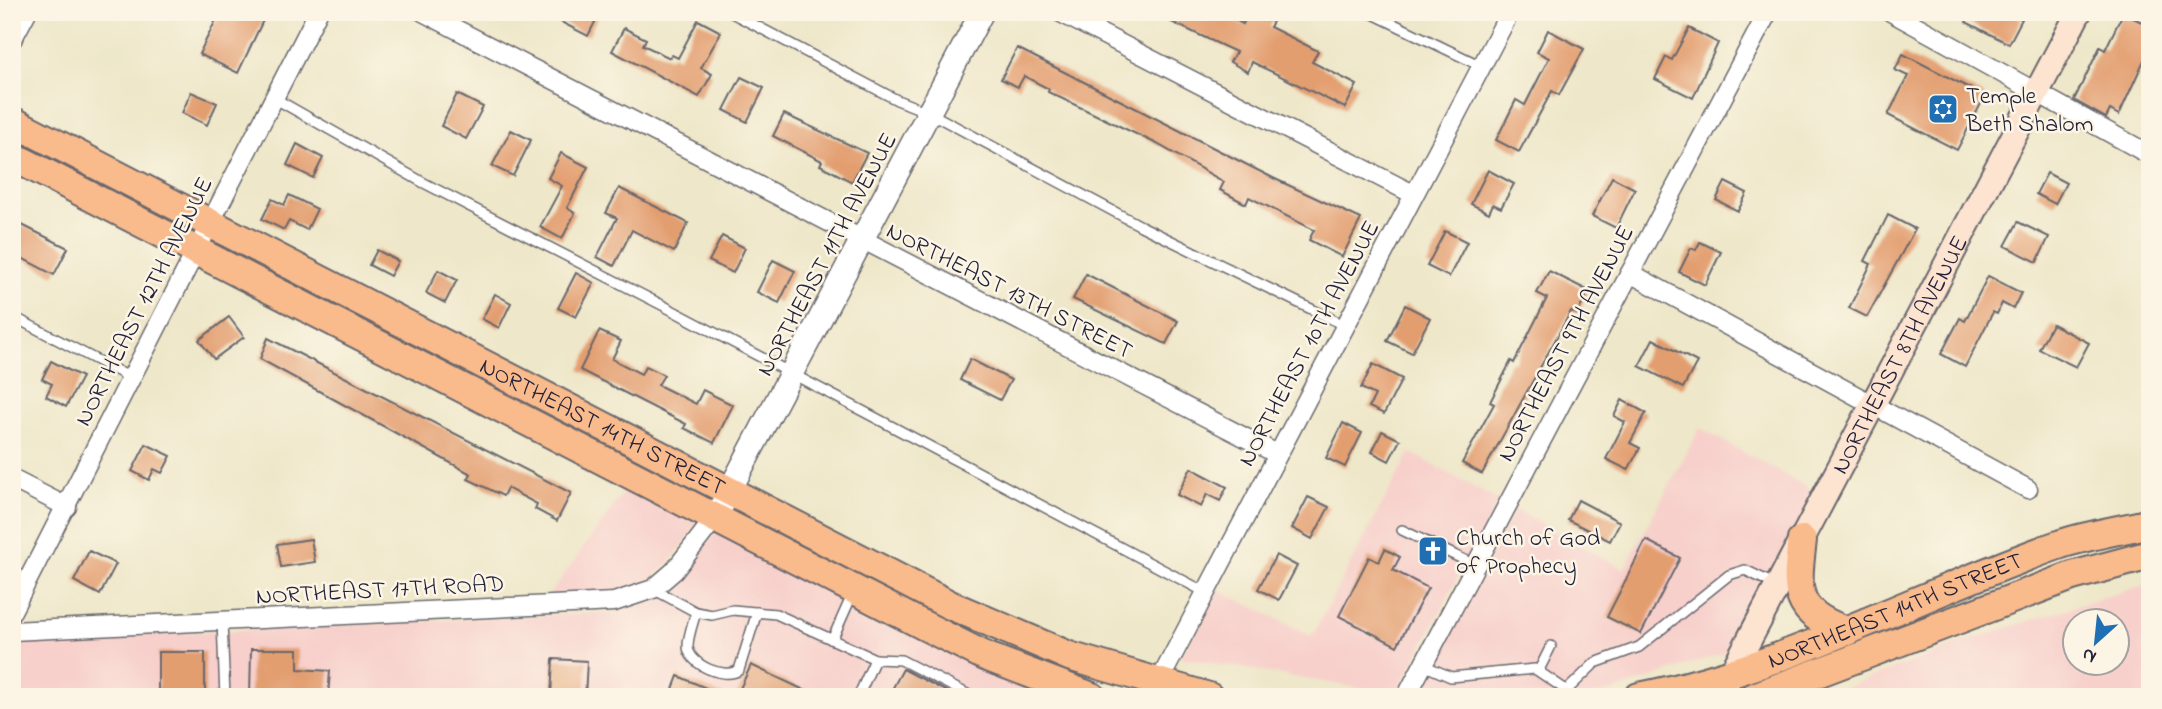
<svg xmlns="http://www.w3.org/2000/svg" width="2162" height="709" font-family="'Indie Flower',sans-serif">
<rect width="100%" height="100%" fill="#fcf5e5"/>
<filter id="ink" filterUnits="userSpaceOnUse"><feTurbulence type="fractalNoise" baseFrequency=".0143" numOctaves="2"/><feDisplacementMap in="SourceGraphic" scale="14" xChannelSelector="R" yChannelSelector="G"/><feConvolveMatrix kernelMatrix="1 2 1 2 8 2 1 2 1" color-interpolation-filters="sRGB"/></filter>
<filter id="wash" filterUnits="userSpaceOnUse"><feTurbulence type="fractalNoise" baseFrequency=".00686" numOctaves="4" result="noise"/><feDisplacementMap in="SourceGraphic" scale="28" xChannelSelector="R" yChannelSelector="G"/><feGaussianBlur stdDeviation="1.57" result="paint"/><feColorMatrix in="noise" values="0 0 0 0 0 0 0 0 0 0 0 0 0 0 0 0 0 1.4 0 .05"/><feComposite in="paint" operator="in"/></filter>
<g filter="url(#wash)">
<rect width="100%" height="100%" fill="#eee7c9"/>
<g fill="#f7d0cb" fill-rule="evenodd">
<polygon points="1700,428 1817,493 1734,649 1615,691 1587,696 1419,692 1515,509 1624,569"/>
<polygon points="1410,452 1499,501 1398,691 1371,690 1181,658 1217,589 1312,636"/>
<polygon points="629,485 700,522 668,564 650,580 613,592 549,595"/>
<polygon points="717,531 1051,697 12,697 12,641 613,612 659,597 681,577"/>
<path d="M2150,583v114h-329l144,-56zM2074,622h42v42h-42z"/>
</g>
<g id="blocks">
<g fill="#e39e6f">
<polygon points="220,12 267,12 238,73 199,54"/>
<polygon points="566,12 600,12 588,36 561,22"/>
<polygon points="1150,12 1220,12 1243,24 1248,12 1278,12 1270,27 1318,51 1312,62 1357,85 1345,108 1252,62 1248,72 1230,62 1236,52"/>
<polygon points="1971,12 2008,12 2022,19 2009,44 1966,22"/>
<polygon points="2123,13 2150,26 2150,47 2119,115 2110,110 2106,118 2074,100 2100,47 2105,50"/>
<polygon points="698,20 721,32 701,68 712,74 699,97 612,51 624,28 646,39 643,45 670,58 672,55 678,58"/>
<polygon points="1689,28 1718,43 1693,98 1655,79 1666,57 1672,60"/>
<polygon points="1548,30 1584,49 1559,95 1552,91 1519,152 1496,140 1516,100 1525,105 1549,58 1537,52"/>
<polygon points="1017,48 1273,178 1361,219 1342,257 1309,240 1314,230 1249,197 1246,204 1220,190 1224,182 1157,144 1048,92 1049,89 1024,76 1018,87 1001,79"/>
<polygon points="1903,54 1985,96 1957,150 1888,115 1908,76 1895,70"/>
<polygon points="741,77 764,88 747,122 724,110"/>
<polygon points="191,92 217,103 207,125 182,113"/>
<polygon points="457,94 483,107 466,139 441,126"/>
<polygon points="784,114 867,153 852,182 820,165 822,161 773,136"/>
<polygon points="511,130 531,140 513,176 492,166"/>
<polygon points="297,144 323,158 313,178 287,165"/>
<polygon points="561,153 588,167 567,208 575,213 562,239 540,227 562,186 548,178"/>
<polygon points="1488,170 1514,184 1501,208 1493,204 1489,213 1471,204"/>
<polygon points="2047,173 2066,183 2055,204 2036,194"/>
<polygon points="1612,177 1635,189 1616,228 1592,216"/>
<polygon points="1725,182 1747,193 1738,211 1716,200"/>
<polygon points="619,188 688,223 674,252 632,230 614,266 597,257 617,218 606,213"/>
<polygon points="289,195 317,209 307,230 289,221 284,230 262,219 272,199 284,205"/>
<polygon points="1888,215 1915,229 1867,317 1849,308 1871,264 1865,261"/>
<polygon points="12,220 68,248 54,275 12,253"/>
<polygon points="2018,222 2049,237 2037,262 2005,246"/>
<polygon points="1445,231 1467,242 1449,277 1427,266"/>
<polygon points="722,236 745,248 733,273 709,261"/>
<polygon points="1700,242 1721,252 1705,285 1679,272 1691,248 1696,250"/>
<polygon points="377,250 398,261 390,276 369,265"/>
<polygon points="773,260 795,271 779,303 757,292"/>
<polygon points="438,270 457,280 445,303 426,293"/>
<polygon points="1549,271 1589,291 1577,314 1571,311 1482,474 1462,463 1494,404 1490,402 1511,361 1514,363 1547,298 1537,293"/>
<polygon points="576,273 594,283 576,317 558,308"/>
<polygon points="1086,274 1178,321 1166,344 1073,299"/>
<polygon points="1988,276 2021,293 2013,309 2002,303 1997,314 1993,312 1965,367 1941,354 1960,318 1965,321"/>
<polygon points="495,294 511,303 499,328 482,319"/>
<polygon points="1405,305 1430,318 1412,353 1387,341"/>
<polygon points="229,317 244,337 214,359 199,340"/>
<polygon points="2052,324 2089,343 2076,367 2039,349"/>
<polygon points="599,331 621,341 612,359 641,374 646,366 664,375 658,385 696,404 703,390 733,405 714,443 684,428 686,424 580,370"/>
<polygon points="268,338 571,493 557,521 535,509 537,504 507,488 503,496 468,479 471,474 260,359"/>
<polygon points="1653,339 1697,362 1683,388 1639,366"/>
<polygon points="970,359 1011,380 1000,400 960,380"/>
<polygon points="51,361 82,377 66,407 46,396 52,384 42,379"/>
<polygon points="1373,364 1402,379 1384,414 1369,407 1375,395 1361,388"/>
<polygon points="1622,400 1646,413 1630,443 1640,448 1628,470 1606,459 1625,422 1614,416"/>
<polygon points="1343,423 1362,433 1345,467 1326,458"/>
<polygon points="1382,431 1400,440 1389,461 1372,452"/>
<polygon points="146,444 171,456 162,473 154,469 149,480 132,471"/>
<polygon points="1191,468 1227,487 1220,501 1207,494 1201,507 1177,495"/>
<polygon points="1308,497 1329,507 1312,539 1292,528"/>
<polygon points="1578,500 1620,522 1610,541 1568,520"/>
<polygon points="311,539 315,562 281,567 277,544"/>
<polygon points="1646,540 1680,558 1641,634 1607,617"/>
<polygon points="1385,549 1400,557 1393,570 1428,588 1397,646 1339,616 1369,557 1379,562"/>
<polygon points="89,551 116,564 100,595 74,581"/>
<polygon points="1276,555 1297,566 1279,600 1258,589"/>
<polygon points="251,649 298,649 298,669 330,671 328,697 250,697"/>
<rect x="158" y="652" width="47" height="45"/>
<polygon points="553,659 587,661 585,697 551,697"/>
<polygon points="751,665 819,697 736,697"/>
<polygon points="903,669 957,697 888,697"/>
<polygon points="678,676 727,697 670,697"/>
</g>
</g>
</g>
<g filter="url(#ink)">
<use href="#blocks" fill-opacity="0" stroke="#69676d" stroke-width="2"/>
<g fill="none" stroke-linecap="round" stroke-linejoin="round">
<g stroke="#69676d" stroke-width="12">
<g id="service">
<polyline points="730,12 897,100 930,113 1141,226 1344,325"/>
<polyline points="1369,12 1481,66"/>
<polyline points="274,98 424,183 662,305 1205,592"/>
<polyline points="12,316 131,378"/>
<polyline points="1402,530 1475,565"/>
<polyline points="653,589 696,612 712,615 733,610 776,614 875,659 858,697"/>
<path d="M696,612c-3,11 -8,24 -8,34 0,19 37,34 51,24l18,-58"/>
<polyline points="222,621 225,697"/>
<polyline points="832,640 853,593"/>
<polyline points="875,659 901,660 973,697"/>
<polyline points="1423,665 1451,677 1535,669 1566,690"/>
<polyline points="1539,670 1551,646"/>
<polyline points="1560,697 1595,663 1639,647 1729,575 1745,570 1776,585"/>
</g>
</g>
<g stroke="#69676d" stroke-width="21">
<g id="minor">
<polyline points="423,12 1277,454"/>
<polyline points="1059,12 1413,194"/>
<polyline points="1891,12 2150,155"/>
<polyline points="12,40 27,12"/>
<polyline points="1630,273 2028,489"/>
<polyline points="12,479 67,507"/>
<polyline points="12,611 318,12"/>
<polyline points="12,631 614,602 653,589 674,571 715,518"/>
<polyline points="1151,697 1510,12"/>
<polyline points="1406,697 1768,12"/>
</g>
</g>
<g stroke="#69676d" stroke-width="26">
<polyline id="tertiary" points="715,518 982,12"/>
</g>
<g stroke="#69676d" stroke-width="28">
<g id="secondary">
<path id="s1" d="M1719,697l360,-685"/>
</g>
</g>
<g stroke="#69676d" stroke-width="32">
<g id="primary">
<path id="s2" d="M12,121l938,484 119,51 140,41"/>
<polyline points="12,156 925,626 985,656 1092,697"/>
<path d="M1802,540c-6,50 -10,73 45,91"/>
<path id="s3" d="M1639,697c149,-29 281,-104 422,-153 28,-9 60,-14 89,-21"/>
<polyline points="1754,697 2072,576 2150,555"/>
</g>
</g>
<use href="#service" stroke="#fff" stroke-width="9"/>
<use href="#minor" stroke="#fff" stroke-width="18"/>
<use href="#tertiary" stroke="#fff" stroke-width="23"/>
<use href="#secondary" stroke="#fde4d1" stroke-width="24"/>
<use href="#primary" stroke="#fabb8c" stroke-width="28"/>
</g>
</g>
<defs>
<g id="synagogue-square" transform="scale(1.575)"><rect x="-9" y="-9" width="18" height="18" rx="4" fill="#1f6fb2" stroke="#fcf5e5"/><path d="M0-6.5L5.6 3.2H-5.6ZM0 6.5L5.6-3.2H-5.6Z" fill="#fff"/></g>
<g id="church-square" transform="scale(1.575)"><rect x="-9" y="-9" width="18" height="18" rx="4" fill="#1f6fb2" stroke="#fcf5e5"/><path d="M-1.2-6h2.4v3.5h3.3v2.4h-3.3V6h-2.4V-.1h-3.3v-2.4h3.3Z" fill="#fff"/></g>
</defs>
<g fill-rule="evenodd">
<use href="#synagogue-square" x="1943" y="109"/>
<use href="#church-square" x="1433" y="551"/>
</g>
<g text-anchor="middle" stroke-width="5" stroke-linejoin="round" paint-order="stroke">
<g font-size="24" fill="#22223b" stroke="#fcf5e5" text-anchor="start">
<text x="1966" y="103">Temple<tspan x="1966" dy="28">Beth Shalom</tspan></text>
<text x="1456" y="545">Church of God<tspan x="1456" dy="28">of Prophecy</tspan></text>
</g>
<g font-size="24" fill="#22223b" stroke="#fcf5e5">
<text transform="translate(826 254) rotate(-62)" y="8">NORTHEAST 11TH AVENUE</text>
<text transform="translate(1010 290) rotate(27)" y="8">NORTHEAST 13TH STREET</text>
<text transform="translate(143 301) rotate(-63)" y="8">NORTHEAST 12TH AVENUE</text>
<text transform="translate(1308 343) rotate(-62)" y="8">NORTHEAST 10TH AVENUE</text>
<text transform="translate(1565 343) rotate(-62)" y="8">NORTHEAST 9TH AVENUE</text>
<text dy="8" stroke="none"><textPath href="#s1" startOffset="387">NORTHEAST 8TH AVENUE</textPath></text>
<text dy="8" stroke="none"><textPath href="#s2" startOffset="665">NORTHEAST 14TH STREET</textPath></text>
<text transform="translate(380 589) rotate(-3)" y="8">NORTHEAST 17TH ROAD</text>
<text dy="8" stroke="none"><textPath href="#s3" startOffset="271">NORTHEAST 14TH STREET</textPath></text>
</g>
</g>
<rect width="2162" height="709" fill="none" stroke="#fcf5e5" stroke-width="42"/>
<g transform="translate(2096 642) rotate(207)"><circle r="33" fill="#fcf5e5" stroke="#a5a1a1" stroke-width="2"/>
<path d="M0-5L12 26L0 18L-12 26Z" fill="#1f6fb2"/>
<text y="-10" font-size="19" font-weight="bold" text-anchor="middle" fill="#22223b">N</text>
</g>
</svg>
